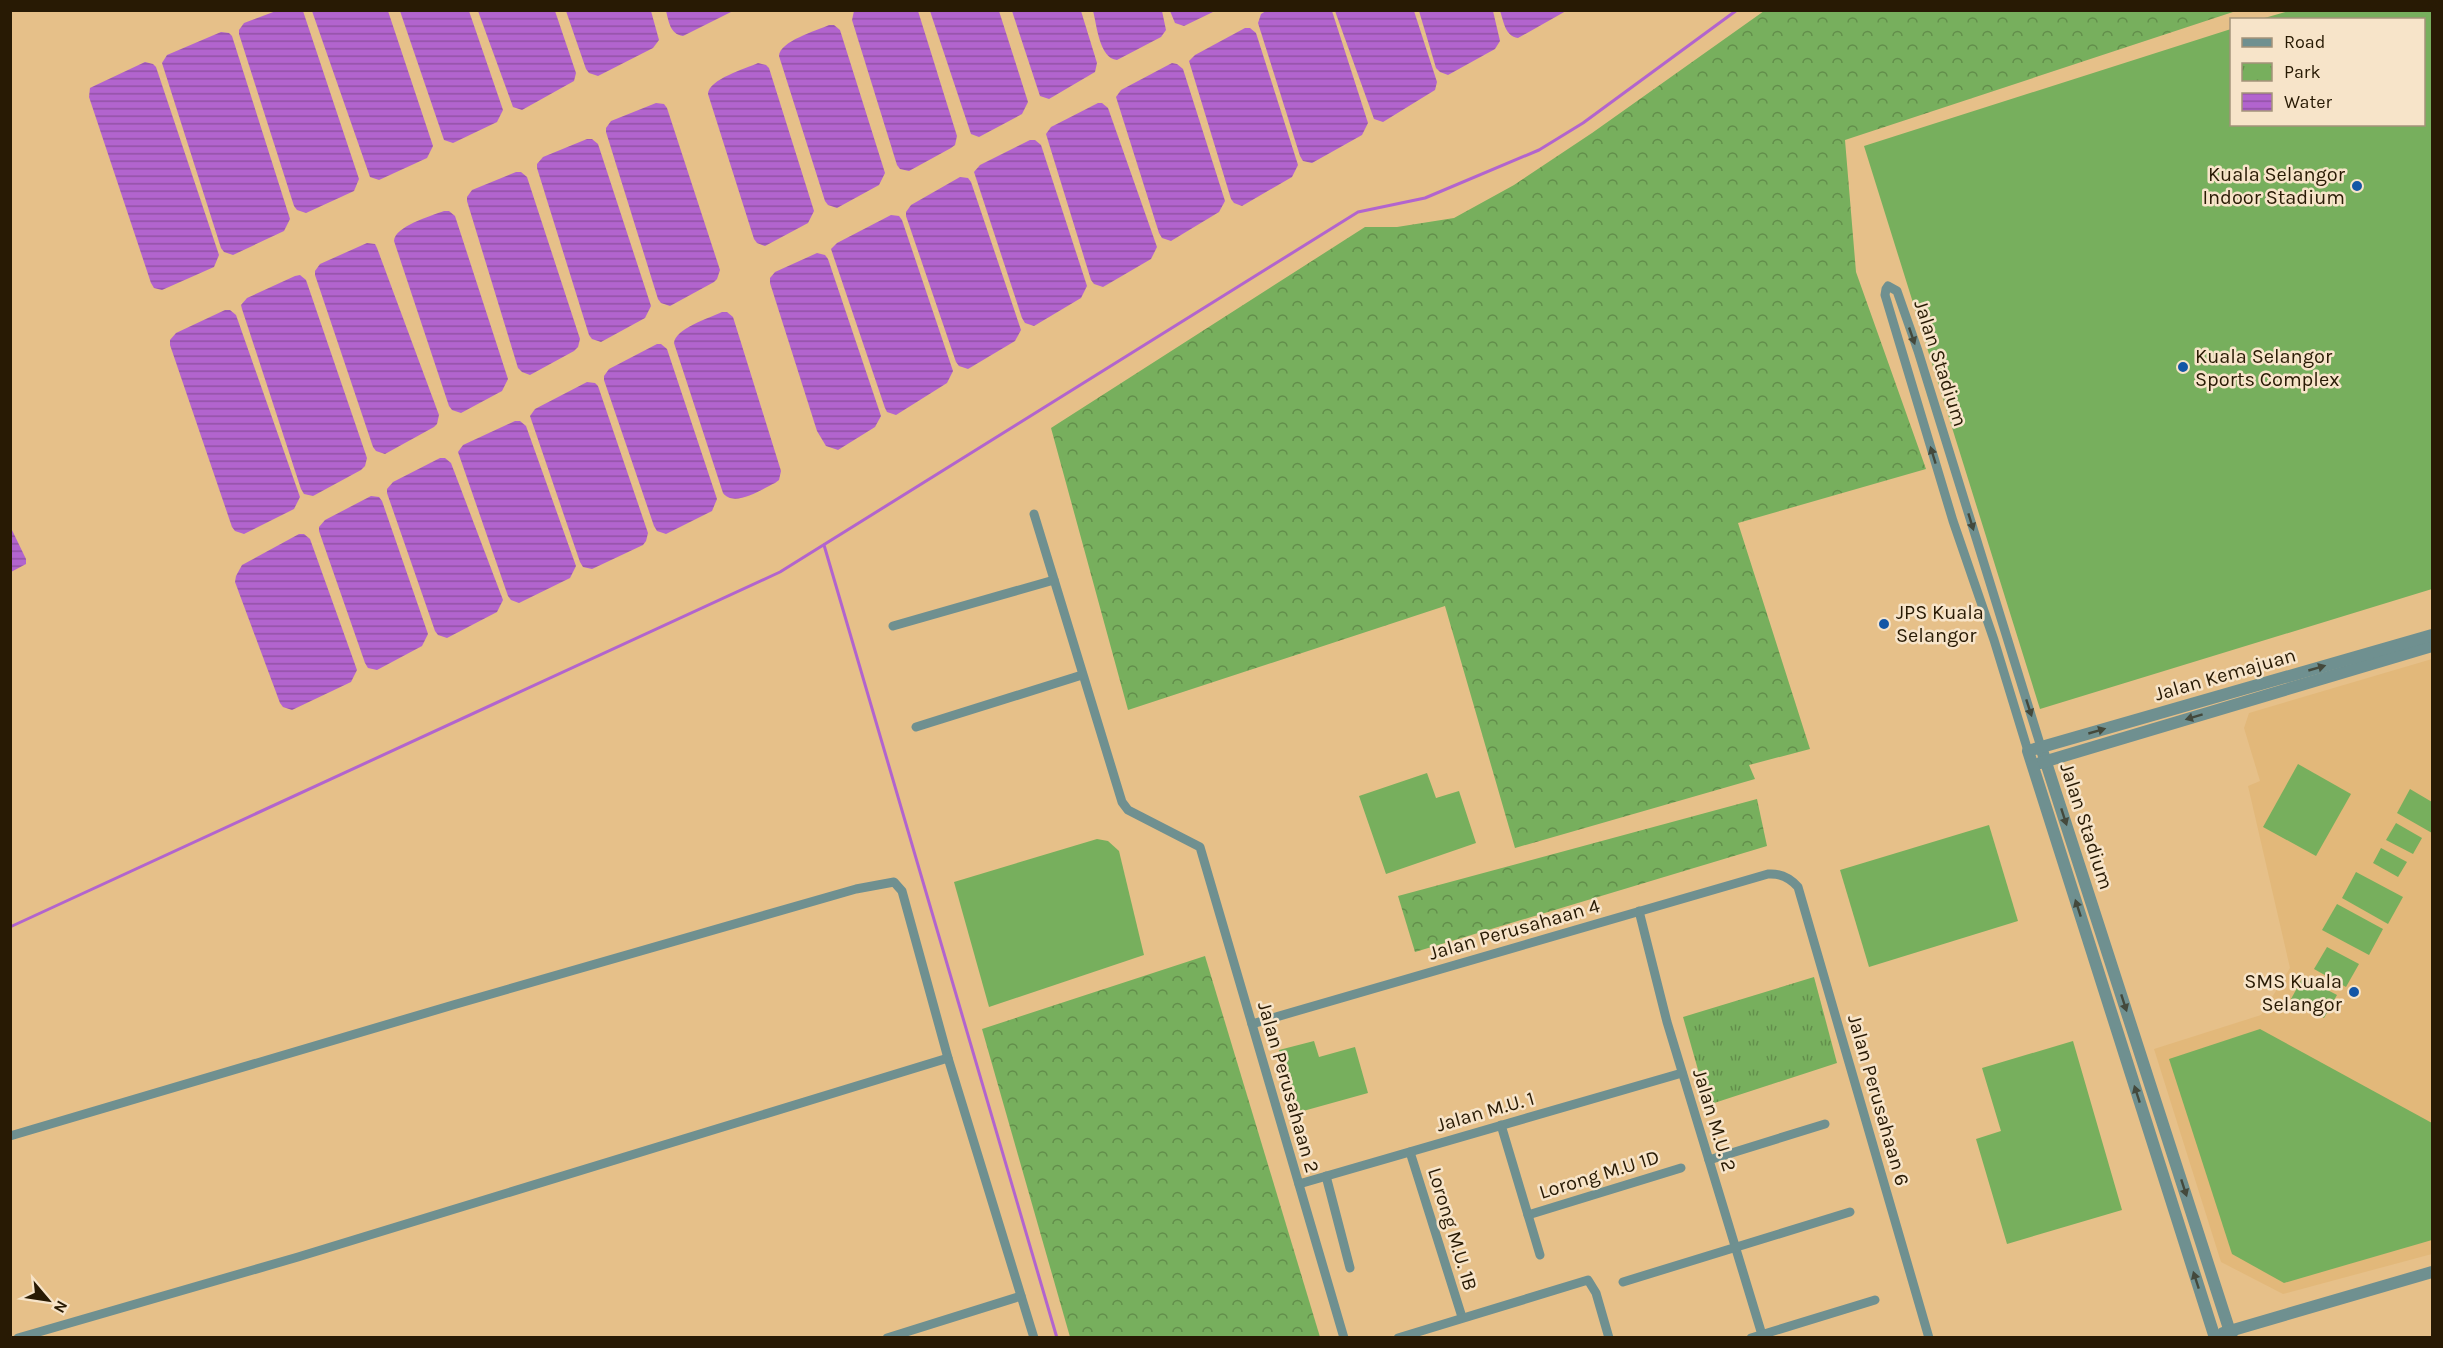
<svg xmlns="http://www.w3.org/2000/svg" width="2443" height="1348" font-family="Karla,sans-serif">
<defs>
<pattern id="forest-crowns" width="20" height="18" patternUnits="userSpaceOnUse" patternTransform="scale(1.5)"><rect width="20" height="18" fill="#77af5d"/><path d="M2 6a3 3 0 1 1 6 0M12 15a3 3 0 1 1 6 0" fill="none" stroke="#628e4b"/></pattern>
<pattern id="park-tufts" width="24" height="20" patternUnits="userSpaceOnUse" patternTransform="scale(1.5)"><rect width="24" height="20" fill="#77af5d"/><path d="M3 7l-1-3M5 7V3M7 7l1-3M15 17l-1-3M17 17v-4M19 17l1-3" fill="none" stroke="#628e4b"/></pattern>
<pattern id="water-rules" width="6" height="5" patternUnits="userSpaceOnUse" patternTransform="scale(1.5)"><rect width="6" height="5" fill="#b264ce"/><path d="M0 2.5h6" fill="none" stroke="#9152a5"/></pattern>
</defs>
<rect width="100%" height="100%" fill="#e6c089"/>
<polygon fill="#e2b87a" points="2432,659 2432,1254 2283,1294 2221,1262 2154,1049 2261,1015 2290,968 2248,786 2260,781 2244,728 2249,713"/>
<g fill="#77af5d">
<polygon points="2289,11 2432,11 2432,589 2040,709 1864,146 2231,29 2232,124 2424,124 2424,20 2261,19"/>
<polygon points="2298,764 2351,794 2316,856 2263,827"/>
<polygon points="1427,773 1436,798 1459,791 1476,843 1386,874 1359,796"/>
<polygon points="2410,789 2432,802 2432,833 2397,813"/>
<polygon points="2396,823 2422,838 2413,854 2386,840"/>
<polygon points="1989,825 2018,921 1869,967 1840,870"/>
<polygon points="1097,839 1108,841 1119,851 1144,955 989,1007 954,882"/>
<polygon points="2381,848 2407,862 2398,877 2373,863"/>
<polygon points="2356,872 2403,897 2388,924 2342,898"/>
<polygon points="2337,904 2383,929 2369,955 2322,930"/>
<polygon points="2327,947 2359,964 2346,987 2314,969"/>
<polygon points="2303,977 2337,995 2324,1018 2291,999"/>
<polygon points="2260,1029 2432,1123 2432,1240 2284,1283 2232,1254 2169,1059"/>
<polygon points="1314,1041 1319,1057 1355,1047 1368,1093 1296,1113 1279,1050"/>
<polygon points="2073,1041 2122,1210 2007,1244 1976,1139 2001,1131 1982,1068"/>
</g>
<g fill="url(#forest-crowns)">
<polygon points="1764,11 2236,11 1845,140 1856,272 1926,469 1738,523 1810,749 1749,765 1755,779 1515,848 1445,606 1128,710 1051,428 1365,227 1397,227 1454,218 1514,185 1592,133"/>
<polygon points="1757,799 1767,846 1415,952 1398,896"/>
<polygon points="1205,956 1320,1337 1070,1337 982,1029"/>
</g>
<polygon fill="url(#park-tufts)" points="1814,977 1837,1063 1708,1105 1683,1017"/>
<g fill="url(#water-rules)">
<polygon points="276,11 303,11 359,179 354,191 306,213 297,210 294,206 239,34 239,30 244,23"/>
<polygon points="312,11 388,11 433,146 427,158 379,180 370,177"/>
<polygon points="400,11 469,11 503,110 497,122 453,143 444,140"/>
<polygon points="478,11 555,11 576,73 574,81 522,110 513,107"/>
<polygon points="566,11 651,11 659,40 653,48 598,76 589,73 586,69"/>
<path d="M666,11v-1l67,1 -50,25c-13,-2 -14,-14 -17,-25z"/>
<polygon points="854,11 918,11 957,136 955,145 951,148 909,171 900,169 897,165 852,20"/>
<polygon points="930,11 999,11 1028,102 1022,114 979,137 971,134"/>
<polygon points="1012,11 1081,11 1097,63 1095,72 1049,99 1040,96"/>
<path d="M1093,11h69l4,19 -5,7 -44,23c-18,-2 -20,-35 -24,-49z"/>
<polygon points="1170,11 1170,10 1215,11 1184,26 1175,23"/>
<polygon points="1266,11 1332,11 1368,123 1362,135 1312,163 1303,161 1300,156 1258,23 1261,14"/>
<polygon points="1335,11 1414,11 1437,82 1435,90 1383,122 1374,119"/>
<polygon points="1419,11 1493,11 1500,41 1495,49 1448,75 1440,72 1436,68"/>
<path d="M1500,11v-1l66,1 -48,27c-13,-2 -14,-16 -18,-27z"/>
<path d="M829,25h5l6,5 45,143 -6,12 -42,23 -9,-3 -3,-4 -46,-145c1,-15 37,-25 50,-31z"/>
<polygon points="1245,28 1250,28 1256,33 1298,165 1292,177 1242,206 1234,203 1231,199 1189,61 1195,55"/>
<polygon points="221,32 229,33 232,36 290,219 284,231 233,255 224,252 221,248 162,63 167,55"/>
<polygon points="145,62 153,64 156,67 219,255 214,267 162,290 154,288 151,283 89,97 90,88 94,86"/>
<path d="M758,63l8,2 3,3 45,143 -6,12 -43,23 -8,-3 -3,-4 -46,-145c1,-15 37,-25 50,-31z"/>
<polygon points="1172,63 1177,64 1183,69 1225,201 1219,212 1171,241 1162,238 1159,233 1116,97 1121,90"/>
<polygon points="656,103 664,104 667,108 720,270 717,279 714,282 670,306 661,303 658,299 606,132 606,128 611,121"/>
<polygon points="1098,103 1102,103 1108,108 1157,247 1151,259 1103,287 1094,284 1091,280 1046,134 1051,127"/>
<polygon points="587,139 592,139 598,144 651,306 645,318 601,342 592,339 589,335 537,168 537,164 543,157"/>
<polygon points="1030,140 1035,140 1041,145 1087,286 1081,298 1034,326 1025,323 1022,318 974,172 980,165"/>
<polygon points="516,172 521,172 527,177 580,339 578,347 574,351 530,375 522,372 518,368 467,201 467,197 472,190"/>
<polygon points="960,177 968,178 971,182 1021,330 1015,341 968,369 959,366 956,362 906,216 906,212 911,205"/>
<path d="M444,211h5l6,5 53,163 -6,12 -41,22 -9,-3 -3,-4 -55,-165c1,-15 37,-25 50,-30z"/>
<polygon points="891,215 899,216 902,220 953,371 947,383 896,415 887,412 885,408 831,249 837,243"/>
<polygon points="367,243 375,244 377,248 439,415 437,424 434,427 385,454 376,451 373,447 315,275 315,271 320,264"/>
<polygon points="817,253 825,255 828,259 881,416 875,427 838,450 826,446 817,431 770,283 770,278 775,272"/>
<polygon points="300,275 306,280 367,458 365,466 361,470 313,496 304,494 301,489 242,309 241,305 247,298 295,276"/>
<polygon points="225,310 230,310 236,315 300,497 294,509 244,534 235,531 232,527 170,345 170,340 176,333"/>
<path d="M722,312h5l6,5 48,154 -2,9 -4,3c-13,6 -41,25 -52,10l-49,-150c1,-14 35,-25 48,-31z"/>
<polygon points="657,344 661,344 667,349 717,499 712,511 666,534 657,531 654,526 604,380 604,376 609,369"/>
<polygon points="587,382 595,383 598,386 648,533 646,541 643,545 592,569 583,567 580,562 530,416 535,409"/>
<polygon points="515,421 520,421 526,426 576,566 570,578 519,603 511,600 508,596 458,452 463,445"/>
<polygon points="440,458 445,458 451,463 503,600 497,612 447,638 438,635 435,631 387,493 387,489 393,482"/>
<polygon points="371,496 379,497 382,501 428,634 422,646 377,670 368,668 365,663 319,531 319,527 325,520"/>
<polygon points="11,528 26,559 26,564 11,572"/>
<polygon points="299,534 304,534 310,539 357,670 351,682 292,710 283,707 280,703 235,582 236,576 242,565"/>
</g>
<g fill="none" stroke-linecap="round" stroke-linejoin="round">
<g stroke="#b264ce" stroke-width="3">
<polyline points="824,545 1057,1338"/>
<polyline points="10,927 780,572 1358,212 1425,198 1539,150 1583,123 1737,10"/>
</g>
<g stroke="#6f9090" stroke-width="9">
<polyline points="1034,514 1122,802 1128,810 1200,847 1344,1338"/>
<polyline points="893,626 1054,580"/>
<polyline points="916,727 1082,675"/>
<polyline points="2028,751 1994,640 1953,521 1885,295 1886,289 1888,286 1897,291 1918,351 2041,747"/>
<polyline points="1639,911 1667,1022 1763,1338"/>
<path d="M1252,1024l516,-150c13,-1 22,4 30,13l131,451"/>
<polyline points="1501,1125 1540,1255"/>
<polyline points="10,1136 453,1005 856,889 894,882 902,891 948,1058 1034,1338"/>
<polyline points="1410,1152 1462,1317"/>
<polyline points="1709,1160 1825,1124"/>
<polyline points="1326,1176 1350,1268"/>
<polyline points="1299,1184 1682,1073"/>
<polyline points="1528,1215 1681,1168"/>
<polyline points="1623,1282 1850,1212"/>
<polyline points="18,1338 298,1257 948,1058"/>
<polyline points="887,1338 1021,1296"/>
<polyline points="1398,1338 1588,1280 1596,1293 1609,1338"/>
<polyline points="1751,1338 1875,1300"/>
</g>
<g stroke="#6f9090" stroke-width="12">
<polyline points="2041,747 2232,1338"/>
<polyline points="2040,763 2432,646"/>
<polyline points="2223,1333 2432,1272"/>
<polyline points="2215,1338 2028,751 2432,635"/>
</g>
</g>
<defs><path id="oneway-solid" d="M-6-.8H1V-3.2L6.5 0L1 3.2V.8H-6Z" transform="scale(1.5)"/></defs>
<g fill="#44493c">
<use href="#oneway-solid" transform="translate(1912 336) rotate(71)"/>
<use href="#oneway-solid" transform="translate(1933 455) rotate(-107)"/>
<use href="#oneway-solid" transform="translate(1971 522) rotate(73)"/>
<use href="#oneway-solid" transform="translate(2317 668) rotate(-16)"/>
<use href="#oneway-solid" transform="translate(2029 708) rotate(72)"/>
<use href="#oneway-solid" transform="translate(2194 717) rotate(163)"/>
<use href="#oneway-solid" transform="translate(2097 731) rotate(-16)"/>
<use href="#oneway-solid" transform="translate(2064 817) rotate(72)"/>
<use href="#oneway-solid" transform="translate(2078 908) rotate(-108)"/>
<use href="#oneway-solid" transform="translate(2124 1003) rotate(72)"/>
<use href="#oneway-solid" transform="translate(2137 1094) rotate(-108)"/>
<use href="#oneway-solid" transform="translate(2184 1188) rotate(72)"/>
<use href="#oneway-solid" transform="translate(2196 1280) rotate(-108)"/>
</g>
<g fill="#1456a6" stroke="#f7e4c9" stroke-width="2">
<circle cx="2357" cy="186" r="6"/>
<circle cx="2183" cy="367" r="6"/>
<circle cx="1884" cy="624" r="6"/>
<circle cx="2354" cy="992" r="6"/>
</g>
<g text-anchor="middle" stroke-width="5" stroke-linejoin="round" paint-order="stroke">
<g font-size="20" fill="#281a04" stroke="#f7e4c9" text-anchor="end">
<text x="2345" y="181">Kuala Selangor<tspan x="2345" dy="23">Indoor Stadium</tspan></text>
<text x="2195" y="363" text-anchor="start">Kuala Selangor<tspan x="2195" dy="23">Sports Complex</tspan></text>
<text x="1896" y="619" text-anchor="start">JPS Kuala<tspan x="1896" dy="23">Selangor</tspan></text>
<text x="2342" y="988">SMS Kuala<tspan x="2342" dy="23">Selangor</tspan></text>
</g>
<g font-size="20" fill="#281a04" stroke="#f7e4c9">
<text transform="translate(1941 363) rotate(72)" y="7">Jalan Stadium</text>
<text transform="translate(2225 674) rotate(-16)" y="7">Jalan Kemajuan</text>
<text transform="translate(2087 826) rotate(72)" y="7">Jalan Stadium</text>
<text transform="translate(1514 929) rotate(-16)" y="7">Jalan Perusahaan 4</text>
<text transform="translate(1289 1087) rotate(74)" y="7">Jalan Perusahaan 2</text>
<text transform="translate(1879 1100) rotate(74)" y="7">Jalan Perusahaan 6</text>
<text transform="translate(1485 1111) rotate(-16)" y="7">Jalan M.U. 1</text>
<text transform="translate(1715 1120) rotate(73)" y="7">Jalan M.U. 2</text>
<text transform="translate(1599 1174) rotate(-17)" y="7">Lorong M.U 1D</text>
<text transform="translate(1453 1229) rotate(73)" y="7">Lorong M.U. 1B</text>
</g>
</g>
<rect width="2443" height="1348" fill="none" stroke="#281a04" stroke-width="24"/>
<rect x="2230" y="18" width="195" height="108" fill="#f7e4c9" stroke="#a4937a" stroke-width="1.5"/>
<rect x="2242" y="38" width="30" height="9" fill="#6f9090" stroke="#a4937a" stroke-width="1.5"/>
<text x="2284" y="48" font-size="18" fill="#281a04">Road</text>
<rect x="2242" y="63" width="30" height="18" fill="url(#park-tufts)" stroke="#a4937a" stroke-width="1.5"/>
<text x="2284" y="78" font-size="18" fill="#281a04">Park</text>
<rect x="2242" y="93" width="30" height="18" fill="url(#water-rules)" stroke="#a4937a" stroke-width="1.5"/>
<text x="2284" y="108" font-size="18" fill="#281a04">Water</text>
<g transform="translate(48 1300) rotate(119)" stroke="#f7e4c9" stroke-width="4.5" paint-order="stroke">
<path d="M0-4.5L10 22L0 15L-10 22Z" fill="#281a04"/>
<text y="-9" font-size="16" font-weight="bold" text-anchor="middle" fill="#281a04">N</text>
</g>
</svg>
